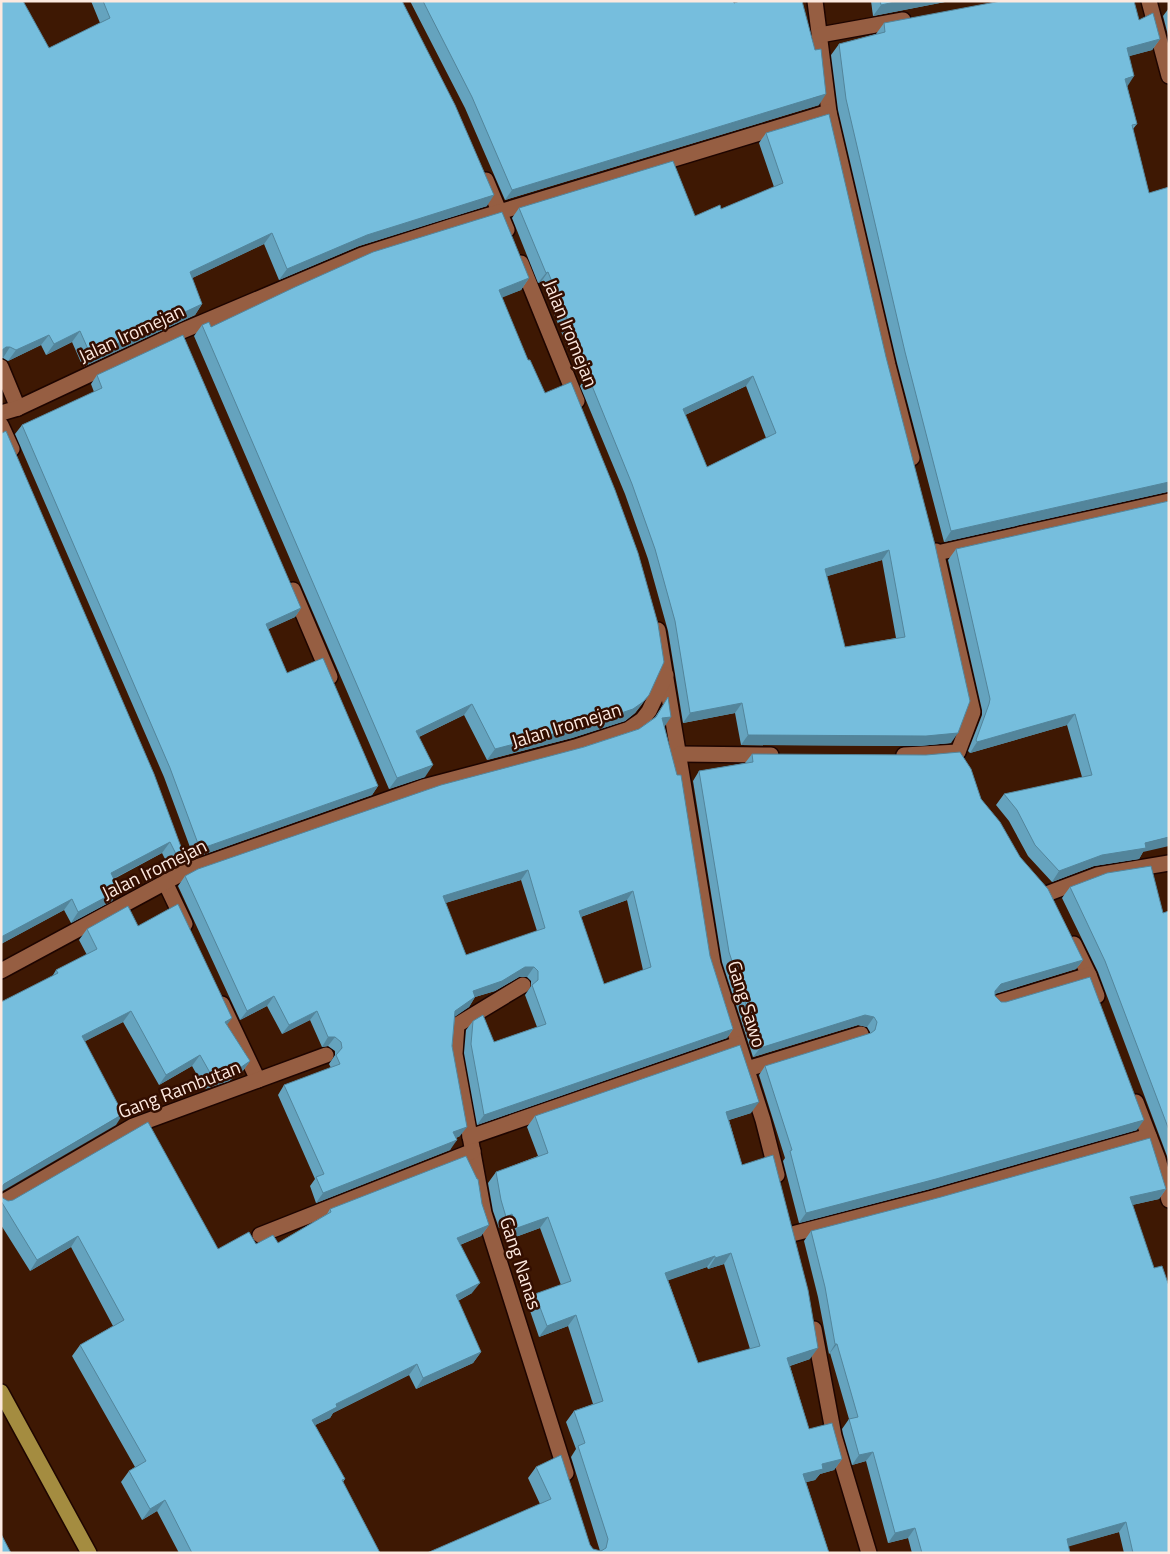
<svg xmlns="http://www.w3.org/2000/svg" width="1170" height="1554" font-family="'Titillium Web',sans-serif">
<rect width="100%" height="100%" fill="#3e1803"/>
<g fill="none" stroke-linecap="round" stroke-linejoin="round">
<g stroke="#1e0500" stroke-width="18">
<g id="street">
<polyline points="815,1 829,112 888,365 912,458"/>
<polyline points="1149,1 1169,76"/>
<polyline points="820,35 903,20"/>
<polyline points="486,180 507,230"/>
<polyline points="521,263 577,401"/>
<polyline points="1,367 18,408"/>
<polyline points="1,413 18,408 182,331 362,255 453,226 829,112"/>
<polyline points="1,425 12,449"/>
<polyline points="936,551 973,712 958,752"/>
<polyline points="937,553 1169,501"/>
<polyline points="293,590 330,677"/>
<polyline points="658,630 713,964 763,1120 777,1175"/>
<polyline points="680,754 771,755"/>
<polyline points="904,755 958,752"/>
<polyline points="165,882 185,924"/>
<polyline points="1049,893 1097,875 1169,863"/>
<polyline points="1074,944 1089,975 1097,996"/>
<polyline points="1,971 188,870 423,787 575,747 629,729 642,720 649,711 666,675"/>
<polyline points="523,985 457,1025 455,1054 484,1213 566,1473"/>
<polyline points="997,1003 1089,975"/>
<polyline points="222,1004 258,1080"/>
<polyline points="747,1069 861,1034"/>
<polyline points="1136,1102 1158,1159 1169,1200"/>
<polyline points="470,1137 738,1044"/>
<polyline points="1,1203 133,1126 326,1055"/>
<polyline points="792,1234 932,1198 1149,1136"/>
<polyline points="260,1235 473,1151"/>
<polyline points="814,1329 834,1436 869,1553"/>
</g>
</g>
<g stroke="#1e0500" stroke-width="18">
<polyline id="primary" points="1,1392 89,1553"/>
</g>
<use href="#street" stroke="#965e42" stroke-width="15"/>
<use href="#primary" stroke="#a48c40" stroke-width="15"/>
</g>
<g fill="#65a3be" fill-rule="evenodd">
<polygon points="91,1 402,1 487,206 359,246 279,280 264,244 192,278 202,304 195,315 83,367 72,342 46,355 41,345 8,361 3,358 49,48 100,23"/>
<polygon points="410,1 733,1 734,3 819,105 505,200 465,108"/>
<polygon points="871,1 950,1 873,16"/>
<polygon points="1169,8 1169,39 1163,16"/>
<polygon points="1139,20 1160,39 1152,50 1129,56 1127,86 1137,124 1133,129 1149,193 1169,187 1169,492 1167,492 944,542 897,363 838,110 831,55 839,44 876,34 884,23"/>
<path d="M829,114l122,629 -32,3 -178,-1 -6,-32 -52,10 -15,-92 -20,-72 -23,-65 -45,-108 2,-3 -41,-101 -3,1 -26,-65 7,-10 176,8 26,-7 53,-22 -15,-44 7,-10zM746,386l20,52 -59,29 -22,-52zM882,560l14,78 -51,9 -18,-71z"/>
<polygon points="529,278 521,290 502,297 649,695 635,713 625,721 572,738 487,760 464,715 419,737 425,777 389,789 194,336 202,325 211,327"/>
<polygon points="97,375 301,608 295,617 268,629 287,673 378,786 372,795 194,858 164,777 15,434 22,425 94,392 91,384"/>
<polygon points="1,431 184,855 176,866 170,869 162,853 114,879 119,890 112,901 71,923 64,910 1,944"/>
<polygon points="1169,501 1143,852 1139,859 1094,866 1052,882 1028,856 1009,821 996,805 1004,794 1082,777 1067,725 970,753 968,751 982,715 982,710 948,560 956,549"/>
<path d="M668,697l-4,29 46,230 23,73 -6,9 -250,87 -13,-72 2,-23 7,-9 21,21 43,-15 -12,-32 6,-9v-5l-4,-4h-8l-24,14 -20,6 -6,10 -14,9 -3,30 8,90 -4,2 -6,12 -134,53 -6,-17 5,-7 -37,-84 6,-10 47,-17 -2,-4 6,-9v-4l-7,-5 -6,1 -12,-27 -28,14 -15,-28 -27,14 -62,-134 7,-10 454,-147 16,-12zM521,880l16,51 -71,24 -21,-52zM627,900l16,70 -39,14 -23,-67z"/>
<polygon points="752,754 981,799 1020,857 1083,960 1076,969 995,994 995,996 1137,1130 930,1189 799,1223 783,1161 785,1158 759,1075 765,1066 870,1034 870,1032 867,1027 858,1025 753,1057 722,962 693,781 699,771 745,763"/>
<polygon points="1070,887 1163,913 1169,911 1169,1163 1167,1156 1098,972 1062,898"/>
<polygon points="138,926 227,1025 250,1061 242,1072 229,1081 205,1089 192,1066 159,1085 123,1022 85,1041 116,1125 53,975 56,970 87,955 79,940 87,929"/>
<path d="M751,1113l-22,7 13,45 68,194 -20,7 19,63 33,30 -8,11 -14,4 -5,6 -9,2 23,71h-402l113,-49 -12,-26 8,-11 57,82 7,2 -29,-94 5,-8 -10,-27 8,-11 19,-7 -25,-78 -29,11 -11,-32 7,-11 26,-9 -21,-57 -30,11 -5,-14 -6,3 -6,-17 -5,-28 8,-11 42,-16 -11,-29 8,-11zM724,1264l26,85 -52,14 -30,-83 39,-13 1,2z"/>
<polygon points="1166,1189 1159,1199 1132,1205 1169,1553 1124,1553 1119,1532 1068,1546 1070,1553 912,1553 908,1538 888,1543 866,1461 852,1465 843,1434 842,1429 849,1419 830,1353 829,1354 818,1297 804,1241 811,1231"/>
<polygon points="1,1197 8,1201 218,1249 278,1243 327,1214 330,1209 482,1204 489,1225 481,1236 460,1245 472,1293 458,1301 481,1352 473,1363 416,1389 409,1375 333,1413 330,1418 315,1425 345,1479 343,1482 380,1553 179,1553 157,1511 142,1520 121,1482 129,1471 135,1467 72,1356 80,1345 113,1326 71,1247 30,1271 1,1225"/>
</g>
<g fill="#53859b">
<polygon points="899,1 950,1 873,16 881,5"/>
<polygon points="1160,39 1152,50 1119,59 1127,48"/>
<polygon points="1134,76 1127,87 1125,79"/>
<polygon points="826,94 819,105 505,200 512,190"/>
<polygon points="494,195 487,206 359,246 279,280 287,269 367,235"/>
<polygon points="272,233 264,244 182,283 190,272"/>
<polygon points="548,272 541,282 538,283 546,273"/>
<polygon points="529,278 521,290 491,302 499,290"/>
<polygon points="202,304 195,315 83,367 91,356"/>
<polygon points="80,331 72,342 46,355 54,344"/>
<polygon points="49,335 41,345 8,361 16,350"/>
<polygon points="6,347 10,347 3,358 1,358 1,351"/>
<polygon points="753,376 746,386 675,420 683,409"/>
<polygon points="1169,482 1169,492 1167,492 944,542 951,531"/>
<polygon points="889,550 882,560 818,579 825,569"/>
<polygon points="301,608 295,617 260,633 266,624"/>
<polygon points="649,695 635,713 625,721 572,738 487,760 495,749"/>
<polygon points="742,703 735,713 683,723 690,713"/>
<polygon points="472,704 464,715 408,742 416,731"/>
<polygon points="1075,714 1067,725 970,753 977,742"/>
<polygon points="671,717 665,726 656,728 662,718"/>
<polygon points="958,733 951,743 919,746 741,745 748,735"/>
<polygon points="433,765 425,777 389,789 397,778"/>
<polygon points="378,786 372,795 194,858 200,849"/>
<polygon points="1169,837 1169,846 1143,852 1139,859 1094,866 1052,882 1059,871 1102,855 1145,843"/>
<polygon points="170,842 162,853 103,884 111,873"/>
<polygon points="184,855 176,866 170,869 178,858"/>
<polygon points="528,870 521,880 436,906 443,896"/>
<polygon points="119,890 112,901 71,923 78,912"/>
<polygon points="633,891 627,900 572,920 579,911"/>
<polygon points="72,899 64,910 1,944 1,937"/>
<polygon points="1083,960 1076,969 994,994 995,991 1001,984"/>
<polygon points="525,967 534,967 527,977 519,977 495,991 475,997 469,1007 449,1021 455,1011 473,991"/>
<polygon points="274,996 267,1006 240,1020 247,1011"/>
<polygon points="131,1011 123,1022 74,1047 82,1036"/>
<polygon points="317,1011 310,1020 282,1034 289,1025"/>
<polygon points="865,1015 874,1017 867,1027 858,1025 753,1057 760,1048"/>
<polygon points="232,1018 224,1029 225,1022"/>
<polygon points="733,1029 727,1038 477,1125 484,1115"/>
<polygon points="328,1037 335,1037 328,1046 322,1047"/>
<polygon points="200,1055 192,1066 159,1085 166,1075"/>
<polygon points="250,1061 242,1072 229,1081 205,1089 213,1078"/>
<polygon points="759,1102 751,1113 719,1123 726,1112"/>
<polygon points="123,1114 116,1125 1,1192 1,1188 4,1184"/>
<polygon points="1144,1120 1137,1130 930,1189 799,1223 806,1213"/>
<polygon points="467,1127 460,1136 447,1142 453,1132"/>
<polygon points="457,1140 450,1150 316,1203 323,1193"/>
<polygon points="1166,1189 1159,1199 1123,1207 1130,1197"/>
<polygon points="512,1214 505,1225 499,1228 506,1217"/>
<polygon points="548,1217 540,1228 510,1239 517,1228"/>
<polygon points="489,1225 481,1236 450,1249 457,1238"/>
<polygon points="78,1236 71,1247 30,1271 37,1260"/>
<polygon points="731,1253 724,1264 708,1269 715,1258"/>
<polygon points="715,1256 707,1267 658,1284 665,1273"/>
<polygon points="480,1283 472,1293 448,1306 456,1295"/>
<polygon points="576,1315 568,1326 539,1337 547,1326"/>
<polygon points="835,1344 837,1344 830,1353 829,1354"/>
<polygon points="818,1348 810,1359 780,1369 787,1358"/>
<polygon points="481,1352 473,1363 416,1389 423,1378"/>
<polygon points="417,1364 409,1375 333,1413 330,1418 305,1430 312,1420 336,1404"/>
<polygon points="873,1452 866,1461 852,1465 859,1455"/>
<polygon points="842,1459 834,1470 820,1474 815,1480 796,1485 803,1474 822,1464"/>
<polygon points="165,1500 157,1511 142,1520 150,1509"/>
<polygon points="1126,1522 1119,1532 1060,1549 1067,1539"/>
<polygon points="915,1528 908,1538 888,1543 895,1533"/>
</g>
<g fill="#76bedd" stroke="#53859b" fill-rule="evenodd">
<polygon points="1,1 23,1 49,48 110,18 103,1 402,1 455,105 494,195 367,235 287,269 272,233 190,272 202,304 91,356 80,331 54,344 49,335 16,350 10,347 6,347 1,351"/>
<polygon points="423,1 733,1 734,3 740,1 802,1 815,50 821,49 826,94 512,190 472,97"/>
<polygon points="880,1 899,1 881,5"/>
<polygon points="1001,1 1134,1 1139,20 1153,13 1160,39 1127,48 1134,76 1125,79 1137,124 1132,125 1149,193 1169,187 1169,482 951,531 905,352 846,99 839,44 885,32 884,23"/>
<path d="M829,114l57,243 49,188 35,156 -12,32 -32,3 -178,-1 -6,-32 -52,10 -15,-92 -20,-72 -23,-65 -44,-108 2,-1 -42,-103 -2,1 -27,-65 154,-47 22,55 25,-11 1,4 62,-26 -17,-50zM753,376l23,57 -69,34 -24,-58zM889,550l16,87 -60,10 -20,-78z"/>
<polygon points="502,212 529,278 499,290 528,360 530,360 545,393 571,382 615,490 638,553 658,624 664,662 649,695 643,702 633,709 580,727 495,749 472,704 416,731 433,765 397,778 202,325 209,322 211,327 295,287 373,252"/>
<polygon points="183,335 301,608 266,624 287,673 323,658 378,786 200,849 170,768 22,425 102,388 97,375"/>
<polygon points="1,431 2,433 6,431 154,774 184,855 178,858 170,842 111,873 119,890 78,912 72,899 1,937"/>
<polygon points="1169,501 1169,837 1145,843 1146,848 1102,855 1059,871 1035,845 1017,810 1004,794 1092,775 1075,714 977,742 976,740 989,704 990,699 956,549"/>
<path d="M668,697l3,20 -9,1 15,57h4l29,181 23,73 -249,86 -13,-71 2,-23 10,-6 11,27 52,-18 -14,-39 6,-5v-9l-4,-4h-9l-23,14 -29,10 2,6 -20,14 -3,35 15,81 -14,5 4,8 -134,53 -7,-16 8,-3 -40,-89 56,-21 -4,-9 6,-7 -1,-6 -6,-5h-7l-11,-26 -28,14 -15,-29 -27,15 -62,-135 13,-7 243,-84 143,-38 55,-18 17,-12zM528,870l17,58 -79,27 -23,-59zM633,891l18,76 -47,17 -25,-73z"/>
<polygon points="960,752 971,769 981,799 1000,822 1020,857 1048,889 1083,960 1001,984 995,991 995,996 1001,1002 1006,1002 1090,977 1144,1120 936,1179 806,1213 790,1151 792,1150 765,1066 871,1033 875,1030 877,1022 874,1017 865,1015 760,1048 729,952 699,771 753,762 752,754 926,755"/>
<polygon points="1151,866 1163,913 1169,911 1169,1130 1105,961 1070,887 1107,873"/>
<polygon points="178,904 232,1018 225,1022 250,1061 237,1070 213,1078 200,1055 166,1075 131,1011 82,1036 123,1114 4,1184 1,1188 1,1002 58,973 56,970 97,949 87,929 128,906 138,926"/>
<path d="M740,1045l19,57 -33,10 16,53 31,-10 35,135 10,58 -31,10 22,71 23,-6 10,36 -20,5 1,5 -20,5 26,79h-402l124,-54 -15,-32 25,-12 29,90 3,4 8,2 5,-3 2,-9 -30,-93 7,-3 -11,-32 29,-10 -27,-86 -29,11 -12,-32 36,-13 -23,-64 -31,11 -5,-14 -6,3 -5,-17 -5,-28 52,-19 -13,-37zM731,1253l29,93 -62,17 -33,-90 50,-17v2z"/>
<polygon points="148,1122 218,1249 249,1232 256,1244 273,1235 278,1243 331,1212 330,1209 466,1156 477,1179 478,1179 482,1204 489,1225 457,1238 480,1283 456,1295 481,1352 423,1378 417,1364 336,1404 337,1407 312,1420 345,1479 342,1480 380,1553 192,1553 165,1500 150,1509 129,1471 146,1461 80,1345 124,1320 78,1236 37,1260 1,1201 1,1197 8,1201 13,1200"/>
<polygon points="1150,1138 1166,1189 1130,1197 1154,1268 1162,1266 1169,1286 1169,1553 1133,1553 1126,1522 1067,1539 1070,1553 922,1553 915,1528 895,1533 873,1452 859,1455 849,1419 858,1417 837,1344 835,1344 825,1287 811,1231 941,1197"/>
<polygon points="1,1534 11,1553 1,1553"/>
</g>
<g text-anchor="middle" stroke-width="5" stroke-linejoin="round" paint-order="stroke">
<g font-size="19" fill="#fde9df" stroke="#330e00">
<text transform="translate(131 333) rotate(-25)" y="7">Jalan Iromejan</text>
<text transform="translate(571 333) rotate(68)" y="7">Jalan Iromejan</text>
<text transform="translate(566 725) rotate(-17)" y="7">Jalan Iromejan</text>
<text transform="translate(154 869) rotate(-26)" y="7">Jalan Iromejan</text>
<text transform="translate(747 1004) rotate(73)" y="7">Gang Sawo</text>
<text transform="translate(179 1089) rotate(-21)" y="7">Gang Rambutan</text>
<text transform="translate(521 1263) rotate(72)" y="7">Gang Nanas</text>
</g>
</g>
<rect width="1170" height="1554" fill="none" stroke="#fde9df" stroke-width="5"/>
</svg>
